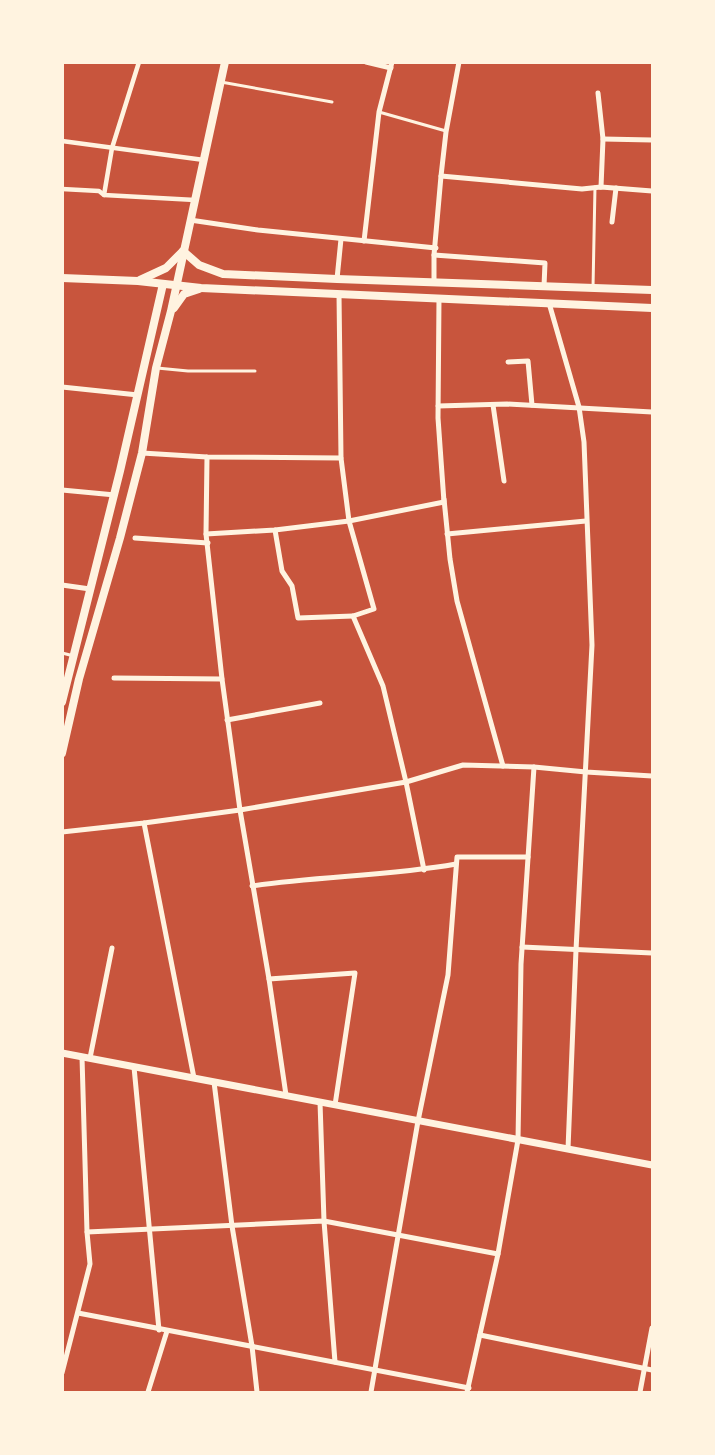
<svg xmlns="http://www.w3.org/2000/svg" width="715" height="1455" font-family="'PT Sans',sans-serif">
<rect width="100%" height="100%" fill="#c8553d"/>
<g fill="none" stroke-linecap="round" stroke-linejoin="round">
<g stroke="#fff3e0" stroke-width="3">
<polyline points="221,82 332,102"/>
<polyline points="379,112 446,131"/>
<polyline points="593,288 595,187"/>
<polyline points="157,368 188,371 255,371"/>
<polyline points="62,653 74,656"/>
</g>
<g stroke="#fff3e0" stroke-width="4.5">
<polyline points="62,141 204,160"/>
<polyline points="62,189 99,191 104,195 195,200"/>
<polyline points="104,195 112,148 139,62"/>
</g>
<g stroke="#fff3e0" stroke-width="5">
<polyline points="366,62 391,68"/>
<polyline points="598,93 603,139 601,187"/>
<polyline points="603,139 652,140"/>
<polyline points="441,176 582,189 601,187 652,191"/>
<polyline points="190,220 258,230 436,248"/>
<polyline points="612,222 616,188"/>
<polyline points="364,241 379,112 392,62"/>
<polyline points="434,255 545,263 544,286"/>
<polyline points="337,279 341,239"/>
<polyline points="434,283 434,255 441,176 446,132 459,62"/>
<polyline points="549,303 579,407 584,442 592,645 576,950 568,1149"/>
<polyline points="508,362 528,361 532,405"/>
<polyline points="62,387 138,395"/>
<polyline points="493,405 504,481"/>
<polyline points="438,406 507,404 652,412"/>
<polyline points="142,453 207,457 341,458"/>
<polyline points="207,457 206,534 222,679 240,810 269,979 286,1095"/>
<polyline points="62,490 115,495"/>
<polyline points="444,499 450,559 457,601 503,766"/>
<polyline points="275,530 282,571 292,586 298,618 353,616 374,609 349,521 341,458 339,294"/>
<polyline points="206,534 275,530 349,521 444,502 438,418 439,298"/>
<polyline points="447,534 586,521"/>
<polyline points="135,538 208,543"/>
<polyline points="62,585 90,589"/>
<polyline points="353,616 383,686 406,782 424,870"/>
<polyline points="114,678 222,679"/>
<polyline points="227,720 320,703"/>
<polyline points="144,823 194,1078"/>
<polyline points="62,832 144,823 240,810 406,782 463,765 534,767 586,772 652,776"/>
<path d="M252,886c68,-10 137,-10 204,-22"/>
<polyline points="522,947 652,953"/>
<polyline points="269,979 355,973 335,1105"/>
<polyline points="90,1058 112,948"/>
<polyline points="134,1067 159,1330"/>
<polyline points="214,1082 232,1226 252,1346 257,1392"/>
<polyline points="320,1102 324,1221 335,1362"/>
<polyline points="87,1232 324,1221 498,1254"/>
<polyline points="78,1313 469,1388"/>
<polyline points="480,1335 652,1370"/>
<polyline points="62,1373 90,1264 87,1232 82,1057"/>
<polyline points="148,1392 167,1331"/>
<polyline points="371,1392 418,1121 448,975 457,857 528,857"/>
<polyline points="467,1392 498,1254 518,1140 521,964 534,767"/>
<polyline points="640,1392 652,1328"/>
</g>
<polyline stroke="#fff3e0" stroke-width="7" points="62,1053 652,1165"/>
<g stroke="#fff3e0" stroke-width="8">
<polyline points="183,251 199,265 223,274 337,279 652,290"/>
<polyline points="62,278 138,281 201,288 652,308"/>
<polyline points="140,280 166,268 183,251"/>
<polyline points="174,308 184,294 199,289"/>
<polyline points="62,702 120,471 163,284"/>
<polyline points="62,753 79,679 120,538 142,453 156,368 171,311 225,62"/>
</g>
</g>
<rect width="715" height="1455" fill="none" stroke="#fff3e0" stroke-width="128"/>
</svg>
